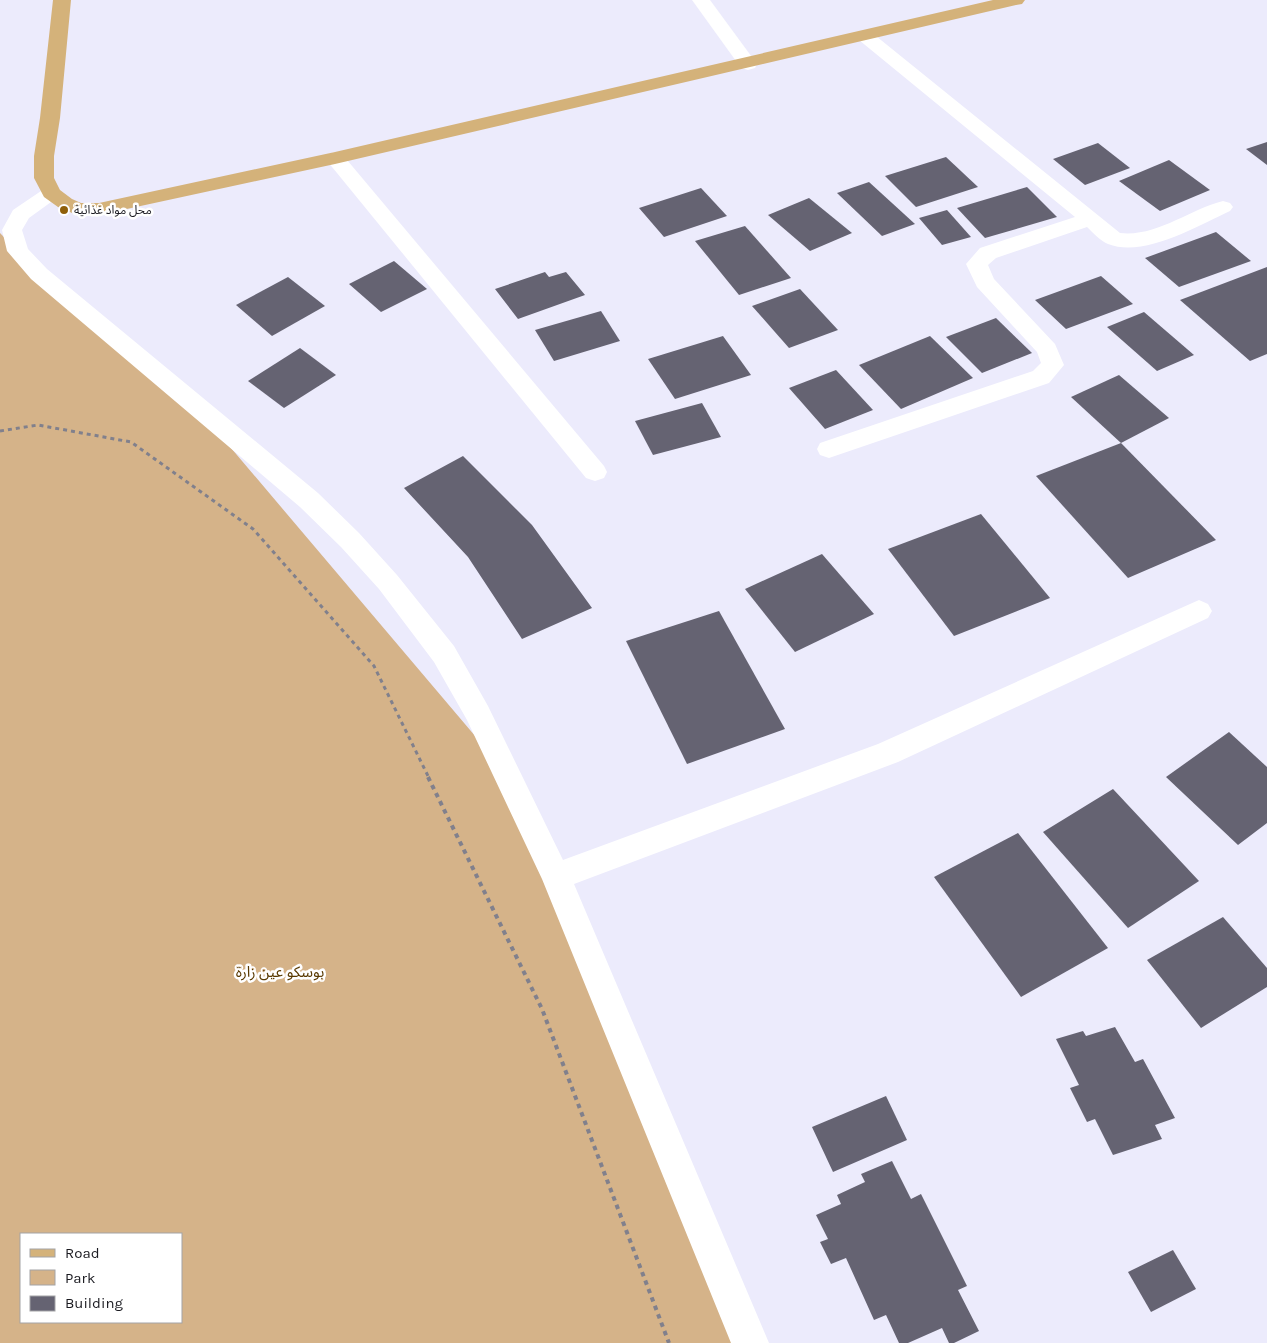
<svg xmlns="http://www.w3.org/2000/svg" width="1267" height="1343" font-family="Karla,'Noto Sans Arabic',sans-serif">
<rect width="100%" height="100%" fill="#ecebfc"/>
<path fill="#d5b389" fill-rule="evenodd" d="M0,233l70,73 139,116 289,341 237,580h-735zM21,1234h160v88h-160z"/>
<g fill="#656372">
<polygon points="1267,142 1267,165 1246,149"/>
<polygon points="1098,143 1130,168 1085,185 1053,159"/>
<polygon points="946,157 978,187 916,207 885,176"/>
<polygon points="1169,160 1210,190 1160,211 1119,181"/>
<polygon points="869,182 915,224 882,236 837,193"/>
<polygon points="1027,187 1057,217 985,238 957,208"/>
<polygon points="701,188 727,216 664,237 639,208"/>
<polygon points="809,198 852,233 810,251 768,215"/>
<polygon points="947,210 971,237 942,245 919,218"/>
<polygon points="745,226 791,278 739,295 695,241"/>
<polygon points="1216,232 1251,261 1179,287 1145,258"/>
<polygon points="394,261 427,289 381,312 349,284"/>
<polygon points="1267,267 1267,354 1250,361 1180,300"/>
<polygon points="545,272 549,277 566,272 585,295 518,319 495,289"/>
<polygon points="1101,276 1133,304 1066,329 1035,300"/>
<polygon points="288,277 325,306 272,336 236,305"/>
<polygon points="800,289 838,330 789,348 752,306"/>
<polygon points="601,311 620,341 554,361 535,330"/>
<polygon points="1144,312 1194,355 1157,371 1107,327"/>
<polygon points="996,318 1032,353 982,373 946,337"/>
<polygon points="723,336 751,375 675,399 648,359"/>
<polygon points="930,336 973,378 901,409 859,365"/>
<polygon points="300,348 336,375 284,408 248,381"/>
<polygon points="836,370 873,410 825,429 789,388"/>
<polygon points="1119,375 1169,418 1121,443 1071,397"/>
<polygon points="702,403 721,437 653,455 635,421"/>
<polygon points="1121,443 1216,540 1128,578 1036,476"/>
<polygon points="463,456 532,525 592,608 522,639 468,557 404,488"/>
<polygon points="981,514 1050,598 954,636 888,549"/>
<polygon points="822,554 874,614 795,652 745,589"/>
<polygon points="719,611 785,729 687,764 626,641"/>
<polygon points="1229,732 1267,767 1267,823 1238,845 1166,777"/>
<polygon points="1113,789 1199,881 1128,928 1043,832"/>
<polygon points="1018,833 1108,948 1021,997 934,877"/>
<polygon points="1223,917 1267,968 1267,987 1201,1028 1147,960"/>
<polygon points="1115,1027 1135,1062 1143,1059 1175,1118 1155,1125 1162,1139 1113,1155 1095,1119 1087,1122 1070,1088 1079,1085 1056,1039 1083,1031 1086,1036"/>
<polygon points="886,1096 907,1140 833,1172 812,1127"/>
<polygon points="892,1161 911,1199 921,1194 967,1286 958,1290 979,1331 954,1343 949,1343 942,1328 908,1343 899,1343 886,1315 874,1320 846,1258 831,1264 820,1242 828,1239 816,1215 841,1204 837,1195 865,1182 861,1174"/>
<polygon points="1173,1250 1196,1289 1151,1312 1128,1272"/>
</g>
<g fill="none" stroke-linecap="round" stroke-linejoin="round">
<polyline stroke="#81808c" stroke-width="3" stroke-dasharray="4 4" stroke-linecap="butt" points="0,431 38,425 131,442 253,529 374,666 429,778"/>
<polyline stroke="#81808c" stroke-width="4" stroke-dasharray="4.5 4.5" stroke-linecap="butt" points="428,777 542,1009 669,1343"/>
<g fill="#fff" fill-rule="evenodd">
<polygon points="692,0 710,0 757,64 755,68 748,70 741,68"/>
<path d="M865,31l6,1 249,201c37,4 68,-23 103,-32l7,2 3,4 -3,4c-33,15 -86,47 -122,33 -7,-3 -15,-11 -21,-17l-91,31 -8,7 6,14 61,65 9,21 -15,18 -220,75 -9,-3 -3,-6 3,-6 213,-72 8,-8 -4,-11 -60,-65 -11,-23 14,-16 95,-31 -216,-177 -3,-4 3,-4z"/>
<polygon points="335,152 342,154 604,466 607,472 604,478 595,481 586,478 328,162 325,158 328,154"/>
<polygon points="51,187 58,189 61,193 58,197 29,218 22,230 28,249 47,269 318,493 359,533 397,575 454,646 488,706 563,860 878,744 1190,604 1199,600 1208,604 1212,611 1208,618 898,762 574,884 769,1343 731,1343 542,879 467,720 434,662 379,589 341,547 300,507 31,279 7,251 2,230 13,210 44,189"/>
</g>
<polygon fill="#d4b27a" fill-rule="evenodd" points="53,0 71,0 60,118 54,156 54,178 60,190 72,199 81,203 99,203 335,152 993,0 1025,0 1022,4 1016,5 335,164 99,215 77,215 58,207 44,197 34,178 34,156 40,118"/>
</g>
<circle fill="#8f5f0a" stroke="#fff" stroke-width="2" cx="64" cy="210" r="5"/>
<g text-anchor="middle" stroke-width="5" stroke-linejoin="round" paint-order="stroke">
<g font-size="12" fill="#1a1a20" stroke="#fff" text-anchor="start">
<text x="74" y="214">محل مواد غذائية</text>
</g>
<g font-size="15" fill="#593900" stroke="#fff">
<text x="280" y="977">بوسكو عين زارة</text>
</g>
</g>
<rect x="20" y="1233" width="162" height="90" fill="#ffffff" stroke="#a3a3a6"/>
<rect x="30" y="1249" width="25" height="8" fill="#d4b27a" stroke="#a3a3a6"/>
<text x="65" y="1258" font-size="15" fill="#1a1a20">Road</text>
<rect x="30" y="1270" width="25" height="15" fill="#d5b389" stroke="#a3a3a6"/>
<text x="65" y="1283" font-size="15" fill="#1a1a20">Park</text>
<rect x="30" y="1296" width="25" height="15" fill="#656372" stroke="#a3a3a6"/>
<text x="65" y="1308" font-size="15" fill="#1a1a20">Building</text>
</svg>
